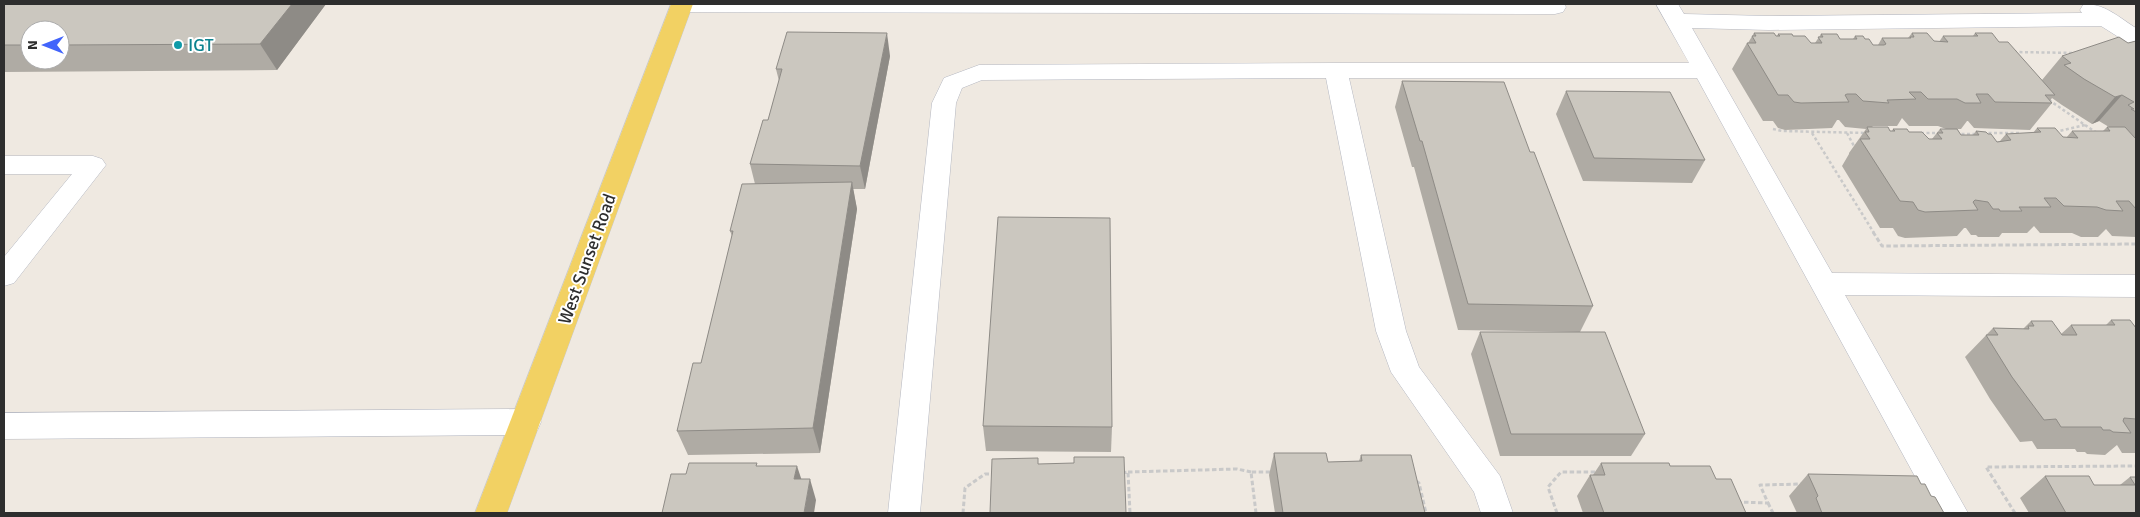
<svg xmlns="http://www.w3.org/2000/svg" width="2140" height="517" font-family="Signika,sans-serif">
<rect width="100%" height="100%" fill="#efe9e1"/>
<g fill="none" stroke-linecap="round" stroke-linejoin="round">
<g stroke="#b4b7c1" stroke-width="1">
<g id="minor">
<polygon points="672,4 1564,4 1566,7 1563,12 1555,14 682,12 674,10"/>
<path d="M1656,4h22l6,10 85,2 313,-3 -2,-3 3,-5c19,-4 38,14 53,23v17l-8,-2 -27,-17 -332,4 -77,-2 140,245 304,2v22l-291,-2 123,218h-33l-238,-435h-348l57,253 13,36 81,109 13,37h-32l-7,-21 -83,-120 -15,-41 -50,-253 -344,2 -20,8 -6,15 -36,410h-32l44,-410 12,-25 35,-13 357,-2h353z"/>
<polygon points="4,156 93,156 102,159 106,165 14,283 4,286 4,257 72,174 4,174"/>
<polygon points="526,409 537,413 541,422 537,431 526,435 4,439 4,413"/>
</g>
</g>
<g stroke="#c9c9c9" stroke-width="1">
<polygon id="major" points="671,4 693,4 507,513 475,513"/>
</g>
<g stroke="#c9c9c9" stroke-width="2.5" stroke-dasharray="3 2.5" stroke-linecap="butt">
<polyline points="2014,52 2076,53"/>
<polyline points="2049,100 2085,125 2055,132"/>
<polyline points="2085,125 2097,133"/>
<polyline points="1773,129 1782,131 1867,133"/>
<polyline points="1812,133 1874,233"/>
<polyline points="1847,133 1855,148"/>
<polyline points="1921,133 1939,133"/>
<polyline points="1983,133 2019,133"/>
<polyline points="1956,134 1977,134"/>
</g>
<g stroke="#c9c9c9" stroke-width="3" stroke-dasharray="4.5 2.5" stroke-linecap="butt">
<polyline points="1873,232 1882,246 2136,244"/>
<polyline points="1128,472 1237,469 1251,472"/>
<polyline points="1122,473 1128,472 1130,513"/>
<polyline points="1416,481 1419,483 1426,513"/>
<polyline points="1737,502 1768,503 1760,485 1803,484"/>
<polyline points="1768,503 1773,513"/>
<polyline points="963,513 965,488 985,474 996,474"/>
<polyline points="1256,513 1251,472 1272,472"/>
<polyline points="1557,513 1548,487 1561,472 1598,472"/>
<polyline points="2015,513 1986,467 2136,466"/>
</g>
<use href="#minor" fill="#fff" fill-rule="evenodd"/>
<use href="#major" fill="#f2d163" fill-rule="evenodd"/>
</g>
<g fill="#afaba4" fill-rule="evenodd">
<path d="M4,4h322l-49,66 -273,2zM30,30h30v30h-30z"/>
<path d="M1754,33l22,3h1l1,-2 15,2 18,7h4l6,-9 19,5h13l2,-3 10,3 8,6h5l4,-7h26l4,-5 22,8 5,1 4,-6h30l2,-3 24,9 43,38 20,-24 66,-13 8,-2v196l-24,-1 -6,-7 -8,8h-17l-9,-4h-32l-6,-7 -7,7h-25l-3,4h-21l-2,-2h-5l-5,-7h-2l-7,8 -52,2 -7,-2 -5,-8h-13l-38,-62 7,-12v-1l17,-24 -21,-2 -6,-7h-2l-5,8 -47,2 -7,-2 -5,-7h-10l-31,-52 15,-26h1zM2052,98l10,7 30,19 7,-3 10,6h-2l-4,4h-31l-6,7 -3,-1 -26,-9 -4,5 -27,1 -6,7 -3,1 -9,-8 -12,-3 -3,4h-12l-4,-6h4l6,-8h1l6,7 56,2 22,-27 -2,-2zM1902,118l7,8h29l8,3h-6l-8,10h-3l-20,-7 -16,-3 -1,2h-2l-18,-4 1,-1h24z"/>
<polygon points="890,56 865,189 853,189 857,209 820,453 688,455 677,431 701,363 732,236 730,231 755,184 750,164 768,120 779,81 776,69"/>
<polygon points="1402,81 1530,152 1593,306 1580,332 1458,330 1414,167 1412,167 1395,107"/>
<polygon points="1566,91 1705,160 1692,183 1583,181 1556,114"/>
<polygon points="2111,320 2136,328 2136,453 2122,453 2117,445 2105,455 2087,454 2085,452 2077,452 2075,449 2037,449 2032,441 2020,442 1990,399 1965,357 1993,328 2023,329 2031,321 2061,334 2071,325 2106,325"/>
<polygon points="1480,332 1645,434 1631,456 1500,456 1471,354"/>
<polygon points="983,426 1112,427 1111,452 986,451"/>
<polygon points="1274,453 1328,462 1359,461 1361,455 1425,513 1275,513 1269,475"/>
<polygon points="1601,463 1670,466 1716,479 1746,513 1583,513 1577,496 1590,475 1593,475"/>
<polygon points="1808,474 1921,484 1931,496 1944,513 1797,513 1789,496"/>
<polygon points="2045,476 2094,485 2120,485 2130,477 2136,477 2136,513 2029,513 2020,498"/>
</g>
<g fill="#8e8b86">
<polygon points="292,4 326,4 277,70 260,44"/>
<polygon points="887,33 890,56 865,189 860,166"/>
<polygon points="2122,95 2099,121 2092,124 2115,97"/>
<polygon points="852,182 857,209 820,453 813,428"/>
<polygon points="797,466 804,487 794,479"/>
<polygon points="810,479 816,500 814,513 804,513"/>
</g>
<g fill="#cbc7bf" stroke="#8e8b86">
<polygon points="4,4 292,4 260,44 60,45 60,30 30,30 30,45 4,45"/>
<polygon points="787,32 887,33 860,166 750,164 763,120 768,120 782,69 776,69"/>
<polygon points="1754,33 1774,33 1776,36 1780,36 1778,34 1792,34 1793,36 1805,36 1811,43 1822,43 1818,37 1823,37 1821,34 1837,34 1840,39 1857,39 1855,36 1863,36 1865,39 1869,39 1873,45 1884,45 1886,44 1882,38 1911,38 1910,37 1914,37 1912,33 1927,33 1934,41 1948,42 1943,36 1978,36 1975,33 1992,33 1999,42 2008,42 2055,95 2045,95 2052,103 1995,102 1988,94 1976,94 1981,103 1965,103 1957,99 1928,99 1921,92 1909,92 1916,99 1887,100 1889,103 1863,101 1856,94 1847,94 1845,95 1849,102 1801,103 1794,102 1788,95 1778,95 1747,43 1756,43 1752,36 1756,36"/>
<polygon points="2119,37 2128,43 2136,41 2136,112 2131,109 2134,109 2128,105 2134,102 2122,95 2115,97 2084,79 2064,65 2071,63 2062,56"/>
<polygon points="1402,81 1504,82 1530,152 1534,152 1593,306 1468,304 1422,141 1420,141"/>
<polygon points="1566,91 1670,92 1705,160 1594,158"/>
<polygon points="1867,127 1888,127 1890,131 1895,131 1893,129 1907,129 1909,132 1922,132 1929,139 1942,139 1937,133 1943,133 1940,129 1957,129 1961,135 1979,135 1976,131 1986,132 1988,134 1991,134 1997,142 2011,140 2006,134 2041,132 2037,128 2055,128 2063,137 2078,138 2072,131 2110,131 2107,127 2125,127 2135,138 2136,138 2136,209 2129,201 2116,201 2123,211 2106,210 2097,207 2064,206 2056,198 2044,198 2051,207 2019,207 2022,211 2000,211 1999,209 1993,209 1988,202 1975,200 1973,202 1978,210 1925,212 1918,210 1913,202 1900,201 1860,139 1870,139 1865,132 1869,132"/>
<polygon points="852,182 813,428 677,431 693,363 701,363 733,231 730,231 742,184"/>
<polygon points="998,217 1110,218 1112,427 983,426"/>
<polygon points="2111,320 2130,320 2136,328 2136,419 2124,418 2123,421 2131,433 2113,432 2110,430 2103,430 2101,427 2061,427 2056,419 2044,420 2012,377 1986,335 1998,335 1993,328 2029,329 2028,326 2034,326 2031,321 2052,321 2062,335 2077,335 2071,325 2115,325"/>
<polygon points="1480,332 1605,332 1645,434 1511,434"/>
<polygon points="1274,453 1326,453 1328,462 1362,461 1361,455 1411,455 1425,513 1283,513"/>
<polygon points="1074,457 1124,457 1126,513 990,513 992,459 1038,458 1038,464 1074,463"/>
<polygon points="689,463 757,463 756,466 797,466 794,479 810,479 804,513 662,513 671,474 686,474"/>
<polygon points="1601,463 1669,463 1670,466 1710,466 1716,479 1731,479 1746,513 1604,513 1590,475 1605,475"/>
<polygon points="1808,474 1917,476 1921,484 1925,484 1931,496 1935,497 1944,513 1822,513 1816,498 1818,496"/>
<polygon points="2045,476 2089,476 2094,485 2135,485 2130,477 2136,477 2136,513 2066,513"/>
</g>
<circle fill="#0f9aa8" stroke="#fff" stroke-width="2" cx="178" cy="45" r="5"/>
<g text-anchor="middle" stroke-width="4" stroke-linejoin="round" paint-order="stroke">
<g font-size="18" fill="#0d838f" stroke="#fff" text-anchor="start">
<text x="188" y="51">IGT</text>
</g>
<g font-size="18" fill="#2e2e2e" stroke="#fff">
<text transform="translate(587 259) rotate(-70)" y="6">West Sunset Road</text>
</g>
</g>
<rect width="2140" height="517" fill="none" stroke="#2e2e2e" stroke-width="10"/>
<g transform="translate(45 45) rotate(270)"><circle r="24" fill="#ffffff" stroke="#ababab"/>
<path d="M0-4L9 19L0 12L-9 19Z" fill="#4264fb"/>
<text y="-8" font-size="14" font-weight="bold" text-anchor="middle" fill="#2e2e2e">N</text>
</g>
</svg>
